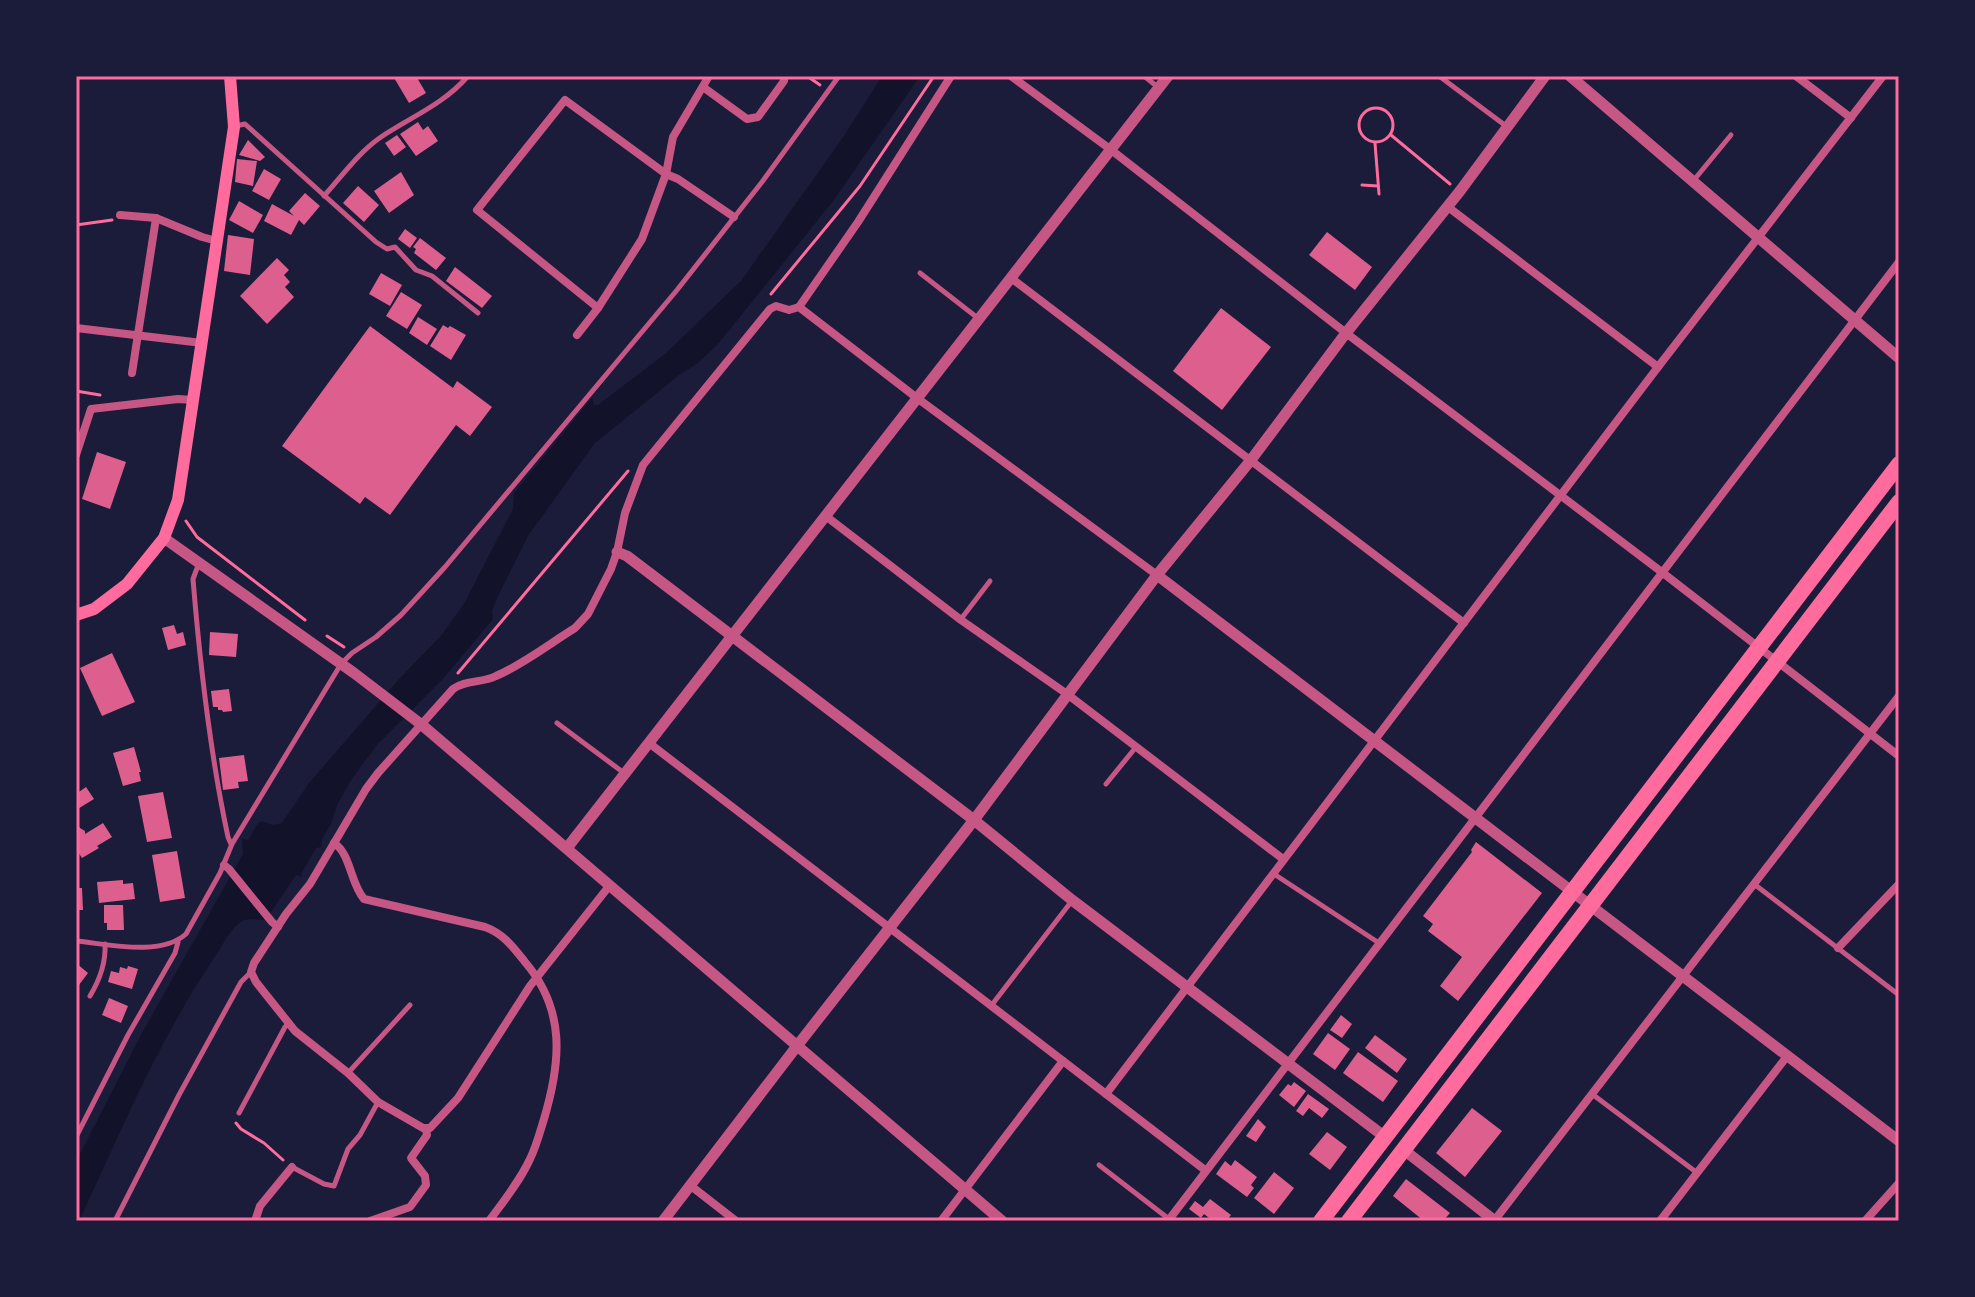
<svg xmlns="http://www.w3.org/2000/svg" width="1975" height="1297" font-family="Lora,serif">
<rect width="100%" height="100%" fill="#1b1b3a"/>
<path fill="#12122b" d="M882,76h38l-87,125 -115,143 -20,19 -19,12 -85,69 -66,92 -31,62 -5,13 1,8 -51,61 -65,65 -24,32 -16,28 -6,19 -9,15 -1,8 -5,1 -15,26 1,3 -6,-2 -30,44c-8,2 -17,-2 -24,2 -11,7 -19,23 -26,34 -56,82 -95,176 -137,266h-3v-59l67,-131 100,-177 -1,-15 6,1 9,-15 4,-4 13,4 8,-2 27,-40 92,-106 40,-41 24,-34 48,-93 1,-16 78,-95 2,7h4l67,-51 76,-73 103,-145z"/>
<g fill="#dd5f8e">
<polygon points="393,76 416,76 426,93 409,103"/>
<polygon points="418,122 423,130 428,126 438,141 416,156 400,134"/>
<polygon points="397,135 406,147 394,156 385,143"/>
<polygon points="248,140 265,157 260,161 239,155"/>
<polygon points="237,159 257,161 253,186 235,182"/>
<polygon points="264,169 281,179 269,200 252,191"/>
<polygon points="401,172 414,195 389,213 374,191"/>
<polygon points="358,186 379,205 364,222 343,203"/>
<polygon points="305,193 320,206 304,225 299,220 291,235 264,221 272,204 294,216 289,211"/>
<polygon points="239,201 263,215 253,233 229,220"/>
<polygon points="405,229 417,238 410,248 398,239"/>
<polygon points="1327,232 1372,267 1355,290 1309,255"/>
<polygon points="228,235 254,239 250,275 224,271"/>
<polygon points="420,238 446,258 436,270 414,253 416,249 413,247"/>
<polygon points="277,258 289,270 284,275 290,282 285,287 294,297 267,324 240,296"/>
<polygon points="455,267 492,296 482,308 446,281"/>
<polygon points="381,273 402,285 390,306 369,294"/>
<polygon points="401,292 422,305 407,329 386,316"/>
<polygon points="1221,308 1271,347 1222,410 1173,371"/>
<polygon points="418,317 437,329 427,345 409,333"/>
<polygon points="443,325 448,328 450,326 466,335 451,360 430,346"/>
<polygon points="370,326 453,388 457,381 492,407 470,436 456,425 390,515 365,497 360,504 282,446"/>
<polygon points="97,452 126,462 110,509 82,499"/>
<polygon points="174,625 177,634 183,632 186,645 168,650 162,628"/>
<polygon points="210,632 238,634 236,657 209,655"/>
<polygon points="112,653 135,702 102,716 80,668"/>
<polygon points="229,689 232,711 223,712 222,710 218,710 218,707 213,707 211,691"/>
<polygon points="134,747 141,772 139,772 141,781 123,786 113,753"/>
<polygon points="244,755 248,781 238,782 239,788 223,790 219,758"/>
<polygon points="86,787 94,799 76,810 76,794"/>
<polygon points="163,792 172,838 147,842 138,796"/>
<polygon points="76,822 80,828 85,831 85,834 103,823 112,837 97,846 99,848 82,858 76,849"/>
<polygon points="1476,842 1542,893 1458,1001 1440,986 1462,957 1428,931 1433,924 1423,916 1472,852 1471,850"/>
<polygon points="177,851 185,898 160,902 152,855"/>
<polygon points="123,880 123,884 133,883 135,899 99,903 97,882"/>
<polygon points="76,888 82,888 83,910 76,910"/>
<polygon points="104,905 123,905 124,930 107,930 107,923 104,923"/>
<polygon points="76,963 88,973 79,985 76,982"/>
<polygon points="128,966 138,969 132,989 108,982 111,971 119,973 120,967 127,969"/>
<polygon points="109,998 128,1006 121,1023 102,1015"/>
<polygon points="1341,1015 1352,1024 1342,1038 1330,1030"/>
<polygon points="1328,1033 1350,1049 1335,1070 1313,1054"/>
<polygon points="1375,1035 1407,1059 1397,1073 1365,1048"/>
<polygon points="1358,1052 1398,1081 1383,1102 1343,1073"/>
<polygon points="1294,1082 1306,1091 1294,1107 1279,1095 1288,1084 1291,1086"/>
<polygon points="1308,1094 1329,1109 1322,1118 1309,1108 1303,1116 1296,1111"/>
<polygon points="1472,1108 1502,1131 1465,1177 1436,1153"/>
<polygon points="1258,1119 1266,1127 1256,1142 1246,1136"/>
<polygon points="1327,1132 1347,1147 1330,1170 1309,1154"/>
<polygon points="1235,1160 1257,1177 1251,1185 1254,1188 1247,1197 1216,1174 1225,1161 1231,1166"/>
<polygon points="1274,1172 1294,1188 1274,1214 1254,1198"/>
<polygon points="1406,1179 1450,1213 1443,1221 1424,1221 1393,1196"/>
<polygon points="1210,1199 1231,1215 1226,1221 1213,1221 1204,1214 1201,1218 1189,1209 1195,1201 1203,1207"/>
</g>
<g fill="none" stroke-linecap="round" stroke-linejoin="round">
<g stroke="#ff6b9d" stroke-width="3">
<polyline points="807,76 820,85"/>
<circle cx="1376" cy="125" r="17"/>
<polyline points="1391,135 1450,184"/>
<polyline points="1375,143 1379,194"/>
<polyline points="1362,185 1378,186"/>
<polyline points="76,225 112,220"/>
<polyline points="771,294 860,186 934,76"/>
<polyline points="76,391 100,395"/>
<polyline points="186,521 197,537 305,620"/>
<polyline points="327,636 344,647"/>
<polyline points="458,673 628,471"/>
<polyline points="236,1123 241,1129 264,1143 283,1160"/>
</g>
<g stroke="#c65784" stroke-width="5">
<polyline points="1144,76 1159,88"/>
<polyline points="1439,76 1506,126"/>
<polyline points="235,126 245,124 376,242 387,249 395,247 416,270 432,276 478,313"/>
<polyline points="1694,180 1731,135"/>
<path d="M324,196c18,-20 35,-44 57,-59 30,-20 63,-33 87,-61"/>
<polyline points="920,273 979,319"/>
<path d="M199,563l-6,16c7,86 17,174 35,258l3,7"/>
<polyline points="961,619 990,581"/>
<polyline points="557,723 624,773"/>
<polyline points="1106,784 1136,747"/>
<polyline points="1274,874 1379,943"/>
<polyline points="1754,884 1899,995"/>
<path d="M76,941c32,3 84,16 110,-7l34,-61 12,-29 109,-180 11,-11 24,-16 25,-22 44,-48 232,-277 85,-108 77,-106"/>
<path d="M90,996c9,-15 16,-34 15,-52"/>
<polyline points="991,1006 1071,902"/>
<polyline points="348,1073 410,1005"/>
<polyline points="1592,1094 1696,1172"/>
<polyline points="239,1113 285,1027 288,1024"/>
<polyline points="76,1137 128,1035 175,953 178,942"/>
<polyline points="1099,1165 1169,1219"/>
<polyline points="292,1167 324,1184 334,1186 348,1149 360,1135 378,1102"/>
<polyline points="115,1221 179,1095 241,982 251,972"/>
</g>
<g stroke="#c65784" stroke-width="8">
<polyline points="1011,76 1110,149 1346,333 1663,573 1899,756"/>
<polyline points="1796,76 1851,118"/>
<polyline points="703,87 747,119 758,117 784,81 784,76"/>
<polyline points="1448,207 1658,367"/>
<polyline points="120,215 156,218 202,237 217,241"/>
<polyline points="1011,278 1464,623"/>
<polyline points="799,307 917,398 1157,575"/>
<polyline points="598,308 477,210 565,100 666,174 678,179 734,217"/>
<polyline points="76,328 202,343"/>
<polyline points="577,335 598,308 642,239 666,174 673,137 709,76"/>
<polyline points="132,373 156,218"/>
<polyline points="76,455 91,409 178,399 193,400"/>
<polyline points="827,517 961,620 1067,694 1283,859"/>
<polyline points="649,743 1205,1170"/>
<path d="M334,843c17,11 16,40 30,56l121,28c19,7 28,20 40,35 41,48 36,100 19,157 -4,13 -8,28 -14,40 -10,22 -27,43 -41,62"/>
<polyline points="224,865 229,869 272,922 278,927"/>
<path d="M610,885l-80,101 -72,112 -28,30h-7l-45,-26 -30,-29 -53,-42 -39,-49 -5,-10 3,-9 32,-49 24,-30 56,-95 12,-16 75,-84c12,-9 29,-6 43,-13 28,-12 53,-32 79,-48l13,-14 23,-45 6,-17 8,-39 18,-48 127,-156 6,-3 13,4 10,-3 59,-85 93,-146"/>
<polyline points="1838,948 1899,884"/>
<polyline points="1106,1094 1658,367 1883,76"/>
<polyline points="691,1186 736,1221"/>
<polyline points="255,1221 260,1206 292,1167"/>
<polyline points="370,1221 410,1207 426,1185 425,1176 411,1158 427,1135 426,1129"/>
<polyline points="941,1221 1063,1061"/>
<polyline points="1168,1221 1899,262"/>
<polyline points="1494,1221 1899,696"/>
<polyline points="1660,1221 1788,1055"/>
<polyline points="1865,1221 1899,1183"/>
</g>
<g stroke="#c65784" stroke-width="11">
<polyline points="1570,76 1899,358"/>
<polyline points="164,538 354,673 422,725 1002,1221"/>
<polyline points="617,552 627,556 974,820 1072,900 1385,1137"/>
<polyline points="1157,575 1899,1141"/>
<polyline points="567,848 1168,76"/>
<polyline points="1404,1150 1495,1221"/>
<polyline points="663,1221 797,1046 974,820 1157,575 1251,460 1346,333 1460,191 1545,76"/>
</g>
<polyline stroke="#ff6b9d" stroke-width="12" points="76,615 94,609 127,584 164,538 178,500 234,127 230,76"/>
<g stroke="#ff6b9d" stroke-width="16">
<polyline points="1321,1221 1899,464"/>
<polyline points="1349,1221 1899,502"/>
</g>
</g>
<rect width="1975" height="1297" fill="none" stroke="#1b1b3a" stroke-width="156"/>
<rect x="78" y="78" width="1819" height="1141" fill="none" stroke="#ff6b9d" stroke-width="3"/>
</svg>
